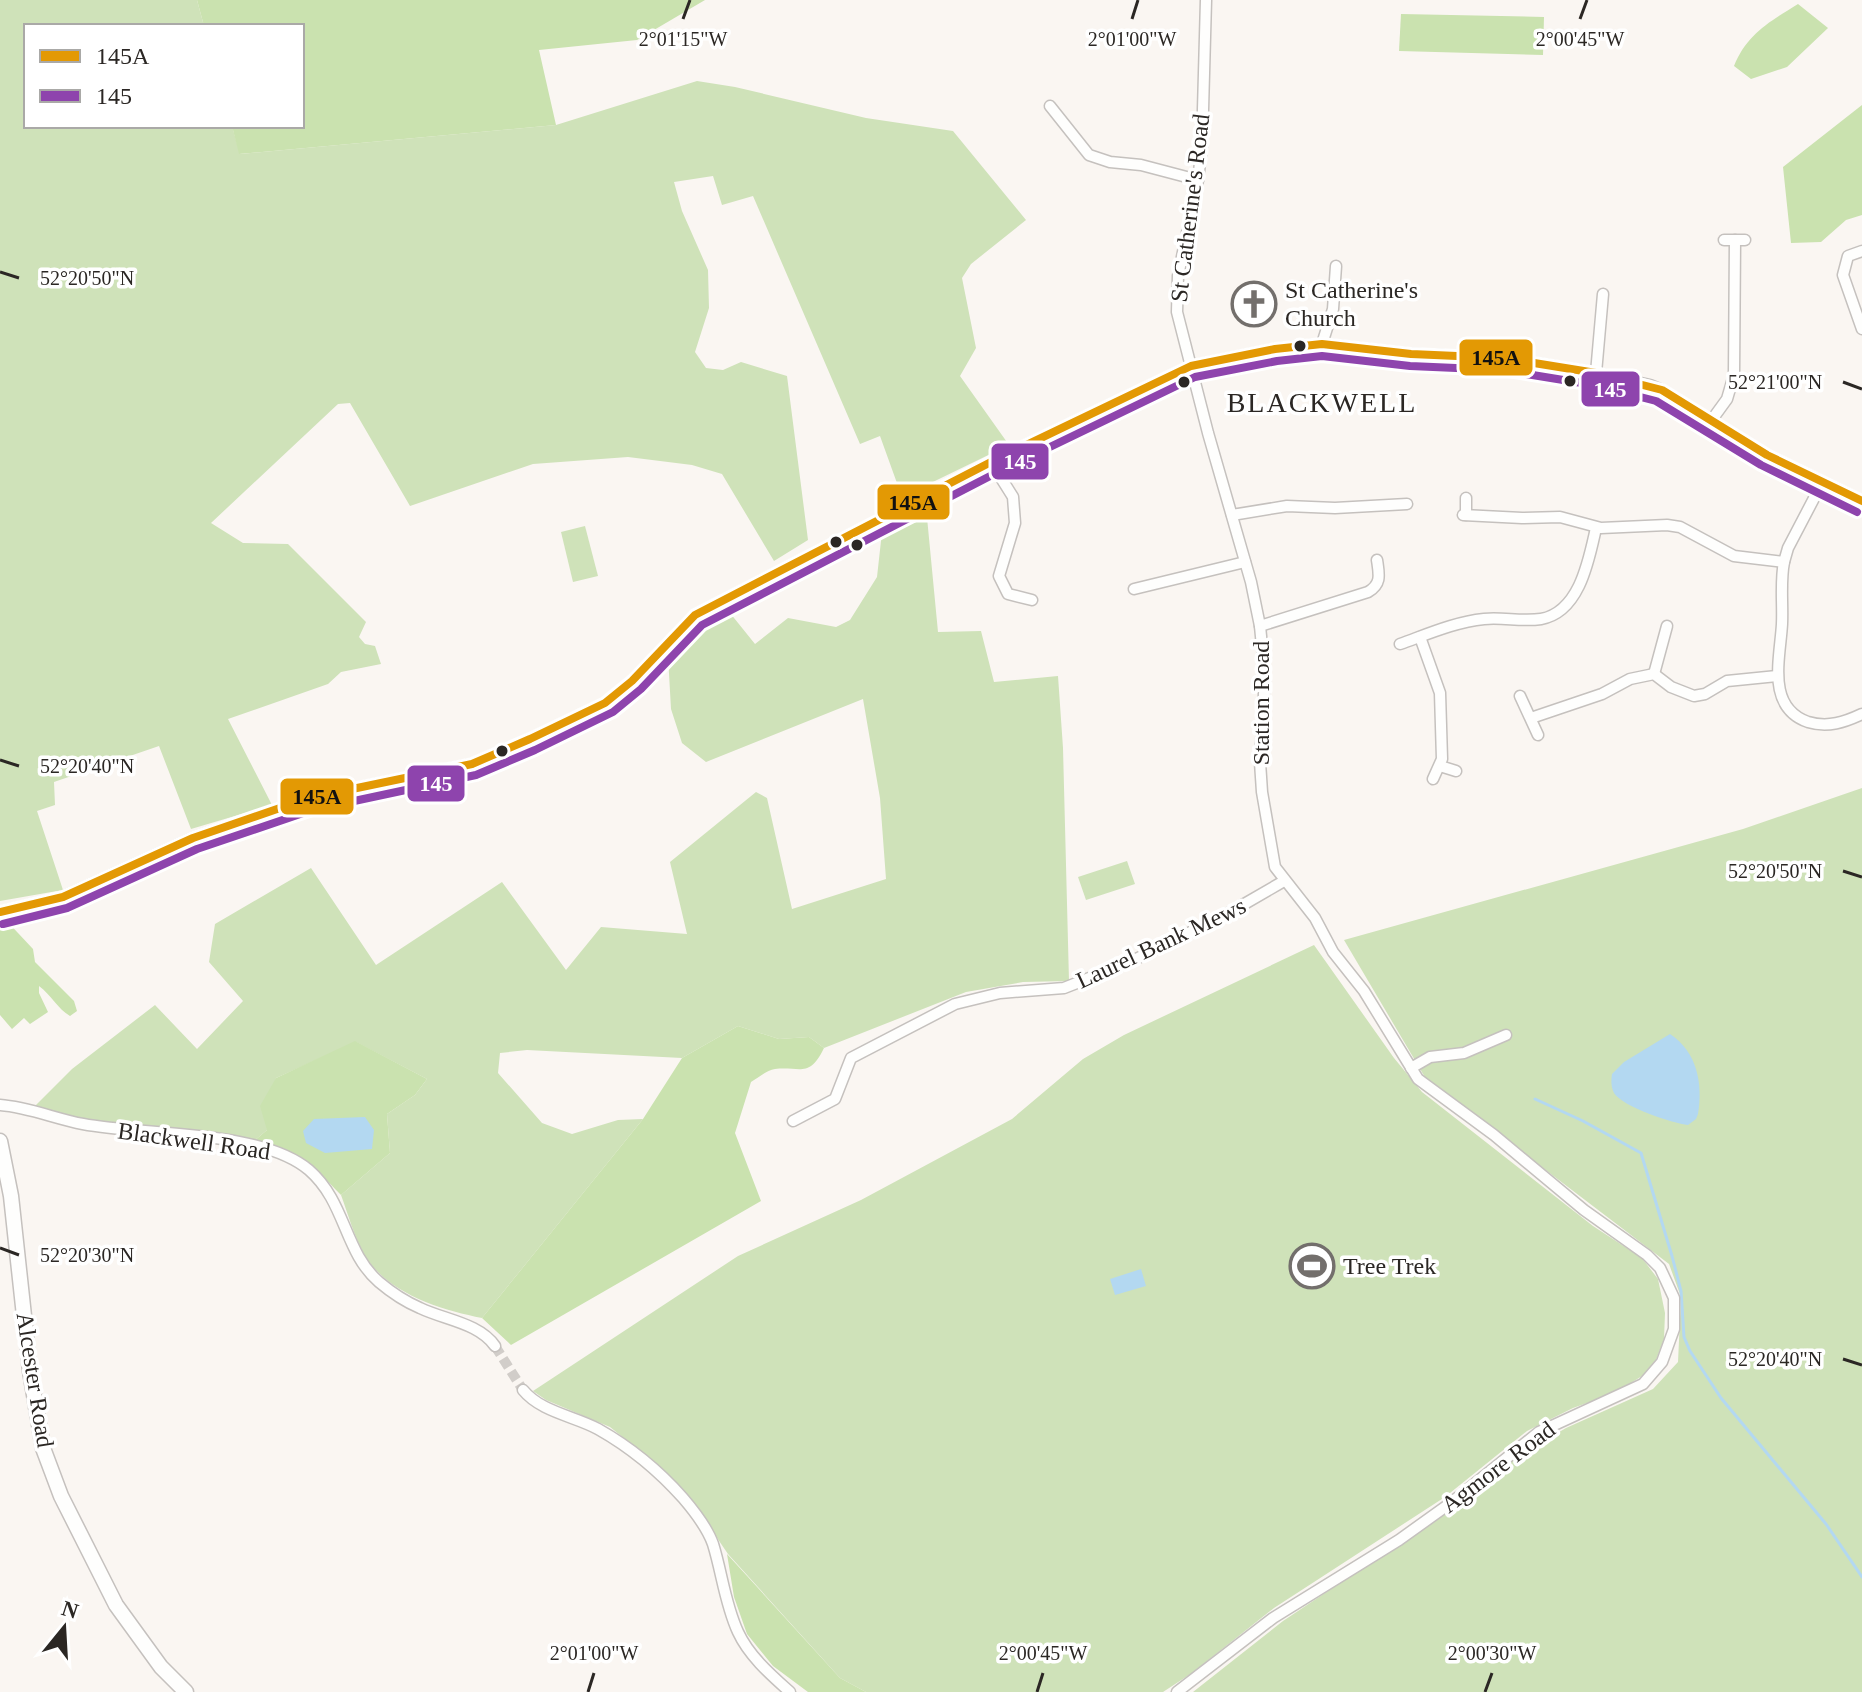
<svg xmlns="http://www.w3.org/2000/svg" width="1862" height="1692" font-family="'Times New Roman',serif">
<rect width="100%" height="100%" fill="#faf6f2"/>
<g fill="#cfe2b9">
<polygon points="0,0 197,0 204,26 26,26 26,126 232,126 240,154 556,125 697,81 735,87 866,118 953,131 1026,220 971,264 962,278 976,348 960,376 1009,445 902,497 880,436 860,444 753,196 722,205 713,176 674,182 682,211 708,270 709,308 695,352 706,368 723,370 741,362 787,376 808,540 774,561 722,474 692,465 628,457 533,464 410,506 350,403 338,404 211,523 243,543 288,544 366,622 359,637 365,644 375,646 381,664 341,672 328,684 228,719 272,805 191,829 159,746 54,782 55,805 37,811 63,890 0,901"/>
<path d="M926,507l12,125 43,-1 13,51 64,-6 5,72 6,233 -46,1 -57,10 -142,56 -15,-11 -30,2 -41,-13 -56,32 -155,-8 -27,3 -2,20 44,50 30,11 46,-14 25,-1 -161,199c-41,-8 -96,-25 -118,-64 -10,-18 -16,-40 -23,-59l49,-42 -3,-39 28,-19 12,-16 -71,-37 -80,36 -9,52 -13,11 -169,-20 -50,-15 37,-37 83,-64 42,44 46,-48 -34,-39 6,-38 96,-56 65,97 126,-83 64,88 35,-43 86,7 -17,-72 86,-70 11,6 25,111 94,-30 -6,-81 -17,-99 -157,63 -24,-19 -11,-34 -3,-53 58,-48 29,36 33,-26 48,9 14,-7 27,-43 5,-45z"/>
<polygon points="585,526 598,576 573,582 561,532"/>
<polygon points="1862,788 1862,1692 1193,1692 1283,1621 1463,1501 1517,1457 1566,1428 1653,1389 1678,1362 1681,1297 1669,1264 1426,1079 1344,940 1743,829"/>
<polygon points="1127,861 1135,884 1086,900 1078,877"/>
<polygon points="1314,945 1394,1058 1422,1092 1593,1226 1642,1258 1658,1279 1665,1313 1664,1339 1656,1360 1642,1376 1615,1393 1573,1408 1527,1431 1445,1497 1274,1608 1192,1673 1163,1692 866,1692 840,1678 728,1554 696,1507 660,1467 610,1427 546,1400 533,1391 738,1256 861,1200 1012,1119 1083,1059 1124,1035"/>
</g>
<g fill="#cae2af">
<polygon points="197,0 705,0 637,40 539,50 556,125 239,154 232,126 302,126 302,26 204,26"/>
<path d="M1798,4l30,24 -41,39 -36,12 -17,-13c13,-32 35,-44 64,-62z"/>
<polygon points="1401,14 1544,17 1543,55 1399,51"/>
<polygon points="1862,105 1862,215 1846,220 1821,242 1791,243 1783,167"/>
<path d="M3,917l30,32 2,13 39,39 3,10 -7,5c-12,-7 -19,-21 -31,-30v7l9,19 -18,12 -6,-6 -12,11 -12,-14v-97z"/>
<path d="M738,1026l41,13 30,-2 15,11c-15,31 -24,18 -49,21 -8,1 -17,9 -24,13l-16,51 26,68 -250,144 -29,-27 161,-199 39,-61z"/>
<path d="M355,1041l72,38 -12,16 -28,19 3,39 -49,42c-31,-32 -42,-45 -87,-54l13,-11 -7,-24 16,-28z"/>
<polygon points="727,1554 840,1678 866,1692 808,1692 773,1666 747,1634 734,1597"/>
</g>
<g fill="#b3d8f1">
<path d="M1670,1034c27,18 33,49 28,80l-2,5 -8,6c-16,-2 -65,-18 -74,-32 -3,-6 -3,-12 -2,-19l12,-12z"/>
<polygon points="365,1117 374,1130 372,1149 325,1153 306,1143 303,1131 314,1119"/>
<polygon points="1141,1269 1146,1286 1115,1295 1110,1279"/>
</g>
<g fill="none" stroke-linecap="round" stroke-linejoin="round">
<polyline stroke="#b3d8f1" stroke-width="3" points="1535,1099 1583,1121 1641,1153 1672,1256 1681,1291 1684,1337 1690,1351 1721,1398 1826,1524 1862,1577"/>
<polyline stroke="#d1cdc9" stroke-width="10" stroke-dasharray="10 5" stroke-linecap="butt" points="495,1346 523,1390"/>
<g stroke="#c5c1be" stroke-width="13">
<g id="minor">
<polyline points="1050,106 1089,155 1110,162 1141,165 1198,180"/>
<polyline points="1724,240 1745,240"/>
<polyline points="1862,251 1848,256 1843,275 1862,329"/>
<polyline points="1322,344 1333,309 1336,266"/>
<polyline points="1596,373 1603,294"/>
<polyline points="1711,421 1727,399 1734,375 1735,240"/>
<polyline points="991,462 1013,497 1015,523 999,576 1008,594 1032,600"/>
<path d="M1822,483l-34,65 -4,14c-4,20 -1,41 -2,62 -2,35 -16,83 26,98 20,6 37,0 54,-8"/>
<polyline points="1466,498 1466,515"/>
<polyline points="1232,515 1287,506 1335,508 1407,504"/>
<polyline points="1463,515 1522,518 1560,517 1601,528 1667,525 1680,527 1734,556 1784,562"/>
<polyline points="1134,589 1245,562"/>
<path d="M1260,626l108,-34c14,-8 11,-18 9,-32"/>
<polyline points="1420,637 1440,693 1442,759 1433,779"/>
<path d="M1400,644c28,-10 55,-22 84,-25 19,-2 38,3 57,0 39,-7 48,-60 55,-91"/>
<polyline points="1654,674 1667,626"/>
<polyline points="1520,696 1538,735"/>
<polyline points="1531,718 1602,694 1630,679 1654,674 1671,687 1694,696 1705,694 1727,681 1777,676"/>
<polyline points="1440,766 1456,771"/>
<polyline points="0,912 63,897 193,838 309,798 472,764 530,739 605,703 632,681 695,615 991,462 1191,366 1275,349 1322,344 1411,354 1503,358 1596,373 1650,385 1662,390 1767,455 1862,501"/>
<polyline points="1411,1068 1430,1057 1464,1053 1506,1035"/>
<path d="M0,1105c28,2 56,14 83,19 62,12 177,5 226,46 37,32 35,82 70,112 13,11 27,20 41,26 25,12 59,15 75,38"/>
<polyline points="793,1121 835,1099 851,1058 955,1004 1000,993 1064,988 1130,962 1227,914 1284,881"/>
<path d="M523,1390c18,22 51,26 75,39 32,18 61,42 85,69 12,14 24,29 30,46 9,29 12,60 25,88 11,24 33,43 52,60"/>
<polyline points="1177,1692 1273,1618 1399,1540 1452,1502 1539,1432 1643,1384 1662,1362 1674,1329 1674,1298 1660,1268 1647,1255 1584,1210 1494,1135 1418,1079 1364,991 1333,952 1315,918 1275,867 1262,792 1260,762 1265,677 1260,626 1251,582 1208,433 1177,312 1178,276 1198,180 1202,146 1206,0"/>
</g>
</g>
<g stroke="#c5c1be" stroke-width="17">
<polyline id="major" points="0,1141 11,1196 30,1371 43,1448 61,1496 116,1605 161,1667 186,1692"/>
</g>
<use href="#minor" stroke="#fefefd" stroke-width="10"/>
<use href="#major" stroke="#fefefd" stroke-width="14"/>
<g stroke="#fff" stroke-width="14">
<polyline id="bus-1" points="0,912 63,897 193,838 309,798 472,764 530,739 605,703 632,681 695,615 991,462 1191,366 1275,349 1322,344 1411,354 1503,358 1596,373 1662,390 1767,455 1862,501"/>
</g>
<g stroke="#fff" stroke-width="14">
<polyline id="bus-2" points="3,924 67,908 197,849 312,810 476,775 535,750 613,712 641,689 702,625 996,473 1195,377 1277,361 1322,356 1410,366 1502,370 1594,385 1656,401 1761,465 1857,512"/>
</g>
<use href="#bus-1" stroke="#e39904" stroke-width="8"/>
<use href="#bus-2" stroke="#8e44ad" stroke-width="8"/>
</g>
<path fill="none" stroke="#2b2724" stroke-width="3" d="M683,19l7,-19M1132,19l6,-19M1580,19l7,-19M0,272l19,6M1843,382l19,7M0,760l19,6M1843,871l19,6M0,1248l19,7M1843,1359l19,6M588,1692l6,-19M1037,1692l6,-19M1485,1692l7,-19"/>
<defs>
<g id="church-ring" transform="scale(2.3)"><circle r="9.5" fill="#fff" stroke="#736f6c" stroke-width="1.5"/><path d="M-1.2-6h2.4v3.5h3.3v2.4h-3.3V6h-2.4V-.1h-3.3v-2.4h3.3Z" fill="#736f6c"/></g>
<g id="stadium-ring" transform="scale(2.3)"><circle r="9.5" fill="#fff" stroke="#736f6c" stroke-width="1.5"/><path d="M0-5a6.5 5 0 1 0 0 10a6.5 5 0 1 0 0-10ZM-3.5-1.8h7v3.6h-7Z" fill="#736f6c"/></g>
</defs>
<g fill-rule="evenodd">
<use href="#church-ring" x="1254" y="304"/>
<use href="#stadium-ring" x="1312" y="1266"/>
</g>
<g fill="#2b2724" stroke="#fff" stroke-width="3">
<circle cx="1300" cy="346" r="7"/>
<circle cx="1570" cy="381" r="7"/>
<circle cx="1184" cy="382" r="7"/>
<circle cx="836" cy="542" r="7"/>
<circle cx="857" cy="545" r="7"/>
<circle cx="502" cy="751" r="7"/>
</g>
<g text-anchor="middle" stroke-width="7" stroke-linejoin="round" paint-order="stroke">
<g font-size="24" fill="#2b2724" stroke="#fff">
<text transform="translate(1190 208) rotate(-83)" y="8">St Catherine's Road</text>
<text transform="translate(1261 703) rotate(-90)" y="8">Station Road</text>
<text transform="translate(1161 943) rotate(-25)" y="8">Laurel Bank Mews</text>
<text transform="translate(194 1141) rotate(8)" y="8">Blackwell Road</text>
<text transform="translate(35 1380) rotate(81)" y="8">Alcester Road</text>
<text transform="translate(1498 1467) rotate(-37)" y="8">Agmore Road</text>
</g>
<g font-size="24" fill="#2b2724" stroke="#fff" text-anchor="start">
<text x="1285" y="298">St Catherine's<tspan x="1285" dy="28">Church</tspan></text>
<text x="1343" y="1274">Tree Trek</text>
</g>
<g font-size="28" letter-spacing="2" fill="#2b2724" stroke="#fff">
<text x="1322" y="412">BLACKWELL</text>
</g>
</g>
<g font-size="20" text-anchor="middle" fill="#2b2724" stroke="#fff" stroke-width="7" stroke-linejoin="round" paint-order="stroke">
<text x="683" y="46">2°01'15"W</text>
<text x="1132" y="46">2°01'00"W</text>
<text x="1580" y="46">2°00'45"W</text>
<text x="87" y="285">52°20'50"N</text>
<text x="1775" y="389">52°21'00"N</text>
<text x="87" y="773">52°20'40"N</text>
<text x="1775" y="878">52°20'50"N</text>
<text x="87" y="1262">52°20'30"N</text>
<text x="1775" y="1366">52°20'40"N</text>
<text x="594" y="1660">2°01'00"W</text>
<text x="1043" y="1660">2°00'45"W</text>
<text x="1492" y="1660">2°00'30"W</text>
</g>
<g stroke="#fff" stroke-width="3">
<rect x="1458" y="338" width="76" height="39" rx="8" fill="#e39904"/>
<rect x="1580" y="370" width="61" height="38" rx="8" fill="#8e44ad"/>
<rect x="990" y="442" width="60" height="39" rx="8" fill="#8e44ad"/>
<rect x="876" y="483" width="75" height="38" rx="8" fill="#e39904"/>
<rect x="406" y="764" width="60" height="39" rx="8" fill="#8e44ad"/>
<rect x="279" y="777" width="76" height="39" rx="8" fill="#e39904"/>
</g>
<g font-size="22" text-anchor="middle" font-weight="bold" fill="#fff">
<text x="1610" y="397">145</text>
<text x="1020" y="469">145</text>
<text x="436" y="791">145</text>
</g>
<g font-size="22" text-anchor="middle" font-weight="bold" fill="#111">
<text x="1496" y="365">145A</text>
<text x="913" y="510">145A</text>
<text x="317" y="804">145A</text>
</g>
<rect x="24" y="24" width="280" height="104" fill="#ffffff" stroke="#aaa9a7" stroke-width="2"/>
<rect x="40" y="50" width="40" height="12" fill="#e39904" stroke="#aaa9a7" stroke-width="2"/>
<text x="96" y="64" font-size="24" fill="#2b2724">145A</text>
<rect x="40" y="90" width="40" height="12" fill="#8e44ad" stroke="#aaa9a7" stroke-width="2"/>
<text x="96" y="104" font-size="24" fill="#2b2724">145</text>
<g transform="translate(64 1628) rotate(18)" stroke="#ffffff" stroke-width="6" paint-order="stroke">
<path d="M0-6L14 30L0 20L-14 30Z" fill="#2b2724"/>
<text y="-12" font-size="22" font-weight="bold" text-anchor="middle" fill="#2b2724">N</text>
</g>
</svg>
